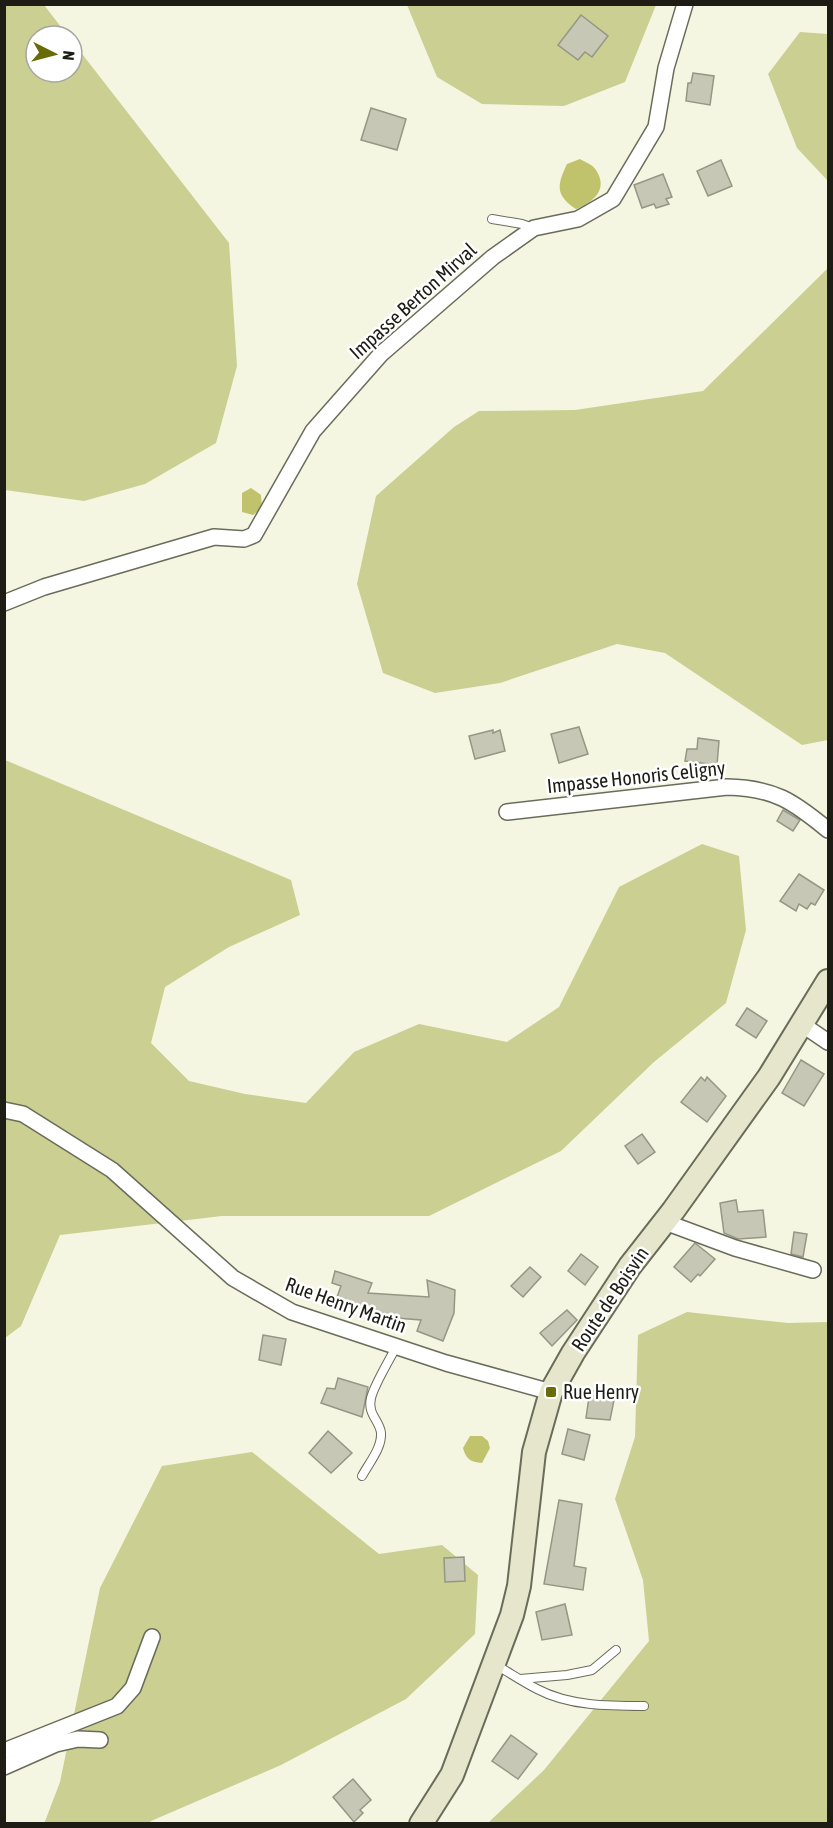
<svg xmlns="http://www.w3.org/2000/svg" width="833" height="1828" font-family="'Asap Condensed',sans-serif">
<rect width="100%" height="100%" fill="#f4f6e2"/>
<g fill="#cbcf92">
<polygon points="5,4 44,5 68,36 36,36 36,72 72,72 72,41 229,243 237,366 216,443 145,484 84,501 5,490"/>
<polygon points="407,5 656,5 625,82 564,106 482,104 437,77"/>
<polygon points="800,32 828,34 828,181 797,148 768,74"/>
<polygon points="828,268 828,740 802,745 665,653 617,644 500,683 435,693 383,673 357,584 376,496 454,427 479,411 575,410 703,391"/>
<polygon points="5,760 291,880 300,915 229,947 165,987 151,1043 189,1081 245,1094 306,1103 354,1052 419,1024 507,1042 559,1007 619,887 702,844 739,856 746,930 726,1003 654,1062 561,1151 429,1216 222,1216 60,1235 21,1326 5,1338"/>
<polygon points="687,1312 788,1323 828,1322 828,1823 489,1824 490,1821 544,1770 649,1641 643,1580 615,1499 635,1437 638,1335"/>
<polygon points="252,1452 379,1554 442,1545 478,1575 475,1634 406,1699 281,1765 151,1821 150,1823 44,1824 60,1782 100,1588 162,1466"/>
</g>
<g fill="#c0c36b">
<path d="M580,159c5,3 13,6 16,11 13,20 -3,32 -20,39 -21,-14 -19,-24 -9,-45z"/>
<polygon points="251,488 261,495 262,508 253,515 242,512 242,493"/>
<path d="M470,1436h12l6,5 2,7 -8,15c-12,-1 -16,-4 -19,-15z"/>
</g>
<g fill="#c6c7b4" stroke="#959785" stroke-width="1.5">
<polygon points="581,15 608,36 592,57 585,52 578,60 558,45"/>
<polygon points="693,73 714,76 710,105 686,101 688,83 691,83"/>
<polygon points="371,108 406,119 397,150 361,140"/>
<polygon points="721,160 732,186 708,196 697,171"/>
<polygon points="663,174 672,197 666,199 669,204 656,208 654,204 642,208 634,185"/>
<polygon points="579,727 588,754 559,763 551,734"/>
<polygon points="493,730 493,733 500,730 505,751 475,759 469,736"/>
<polygon points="698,738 719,741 717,765 685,761 687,749 697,749"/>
<polygon points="783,810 800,820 793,831 777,821"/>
<polygon points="799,874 824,890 815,905 811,903 807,909 799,904 796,911 780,901"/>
<polygon points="747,1008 767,1021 756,1038 736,1025"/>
<polygon points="801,1060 824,1074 804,1106 782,1093"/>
<polygon points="701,1077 705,1081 707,1077 726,1096 707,1122 681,1102"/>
<polygon points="642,1134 655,1152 638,1164 625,1146"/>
<polygon points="736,1200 738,1212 763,1210 766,1237 738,1239 724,1233 720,1203"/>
<polygon points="794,1232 807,1234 803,1257 791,1254"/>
<polygon points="695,1243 715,1259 700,1276 698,1274 691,1282 674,1267"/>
<polygon points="581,1254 598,1267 585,1285 568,1271"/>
<polygon points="530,1267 541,1277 523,1297 511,1286"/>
<polygon points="335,1271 372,1283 368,1293 429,1297 427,1280 455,1290 454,1313 443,1341 417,1331 421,1320 370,1316 370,1312 336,1300 341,1286 332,1283"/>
<polygon points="567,1310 577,1320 552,1346 540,1333"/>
<polygon points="263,1335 286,1339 281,1365 259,1360"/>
<polygon points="338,1378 368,1387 362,1417 321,1403 327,1388 335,1389"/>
<polygon points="590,1390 615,1395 610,1420 586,1418"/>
<polygon points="568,1429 590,1435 584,1460 562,1454"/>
<polygon points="328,1431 352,1453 331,1473 309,1453"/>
<polygon points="559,1500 582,1504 574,1566 586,1568 583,1590 544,1584"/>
<polygon points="464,1557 465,1581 445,1582 444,1558"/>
<polygon points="565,1604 572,1635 542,1640 536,1612"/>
<polygon points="511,1735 537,1754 518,1779 492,1761"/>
<polygon points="353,1779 371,1800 360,1810 363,1813 354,1822 333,1797"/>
</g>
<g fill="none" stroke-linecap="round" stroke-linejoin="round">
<g stroke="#6a6c5a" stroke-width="10">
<g id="lane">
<polyline points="492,219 522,224 533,228"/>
<path d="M362,1476c7,-13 20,-28 19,-43 -1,-12 -14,-19 -10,-35 4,-15 18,-37 25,-51"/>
<path d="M496,1665c14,8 27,17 41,24 32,17 71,17 107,17"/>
<polyline points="520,1679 567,1675 592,1670 616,1650"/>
</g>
</g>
<g stroke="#6a6c5a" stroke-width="18">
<g id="street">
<polyline points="4,603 44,587 214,537 244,539 254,535 313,431 381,354 493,257 534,228 578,219 613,199 656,127 666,68 685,4"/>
<path d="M507,812l220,-25c47,1 66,14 101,43"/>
<polyline points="803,1025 828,1042"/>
<polyline points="4,1110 23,1114 112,1170 233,1278 292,1312 446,1363 551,1392"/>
<polyline points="665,1222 735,1248 813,1270"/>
<polyline points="4,1751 117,1706 133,1688 152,1637"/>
<polyline points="4,1767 56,1744 78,1739 100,1740"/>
</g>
</g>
<g stroke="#6a6c5a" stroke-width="26">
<polyline id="secondary" points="421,1824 452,1775 512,1615 519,1586 534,1452 551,1392 573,1353 630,1266 673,1211 769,1077 828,981"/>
</g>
<use href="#lane" stroke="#fff" stroke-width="8"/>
<use href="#street" stroke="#fff" stroke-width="15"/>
<use href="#secondary" stroke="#e5e6cb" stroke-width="22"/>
</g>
<rect fill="#696a08" stroke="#fff" stroke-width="2" x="545" y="1386" width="12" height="12" rx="3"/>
<g text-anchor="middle" stroke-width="5" stroke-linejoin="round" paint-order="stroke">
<g font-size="20" fill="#1d1d16" stroke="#fff">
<text transform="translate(413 301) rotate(-42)" y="7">Impasse Berton Mirval</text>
<text transform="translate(636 777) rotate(-6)" y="7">Impasse Honoris Celigny</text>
<text transform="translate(610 1299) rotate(-56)" y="7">Route de Boisvin</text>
<text transform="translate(346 1305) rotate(20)" y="7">Rue Henry Martin</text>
</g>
<g font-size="20" fill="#1d1d16" stroke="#fff" text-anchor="start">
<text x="563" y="1399">Rue Henry</text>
</g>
</g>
<rect width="833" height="1828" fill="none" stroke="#1d1d16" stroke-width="12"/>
<g transform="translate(54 54) rotate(96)"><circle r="28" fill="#ffffff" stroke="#a5a5a2" stroke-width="1.5"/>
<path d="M0-4.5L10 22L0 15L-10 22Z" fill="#696a08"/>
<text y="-9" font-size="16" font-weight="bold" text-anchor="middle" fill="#1d1d16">N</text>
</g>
</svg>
